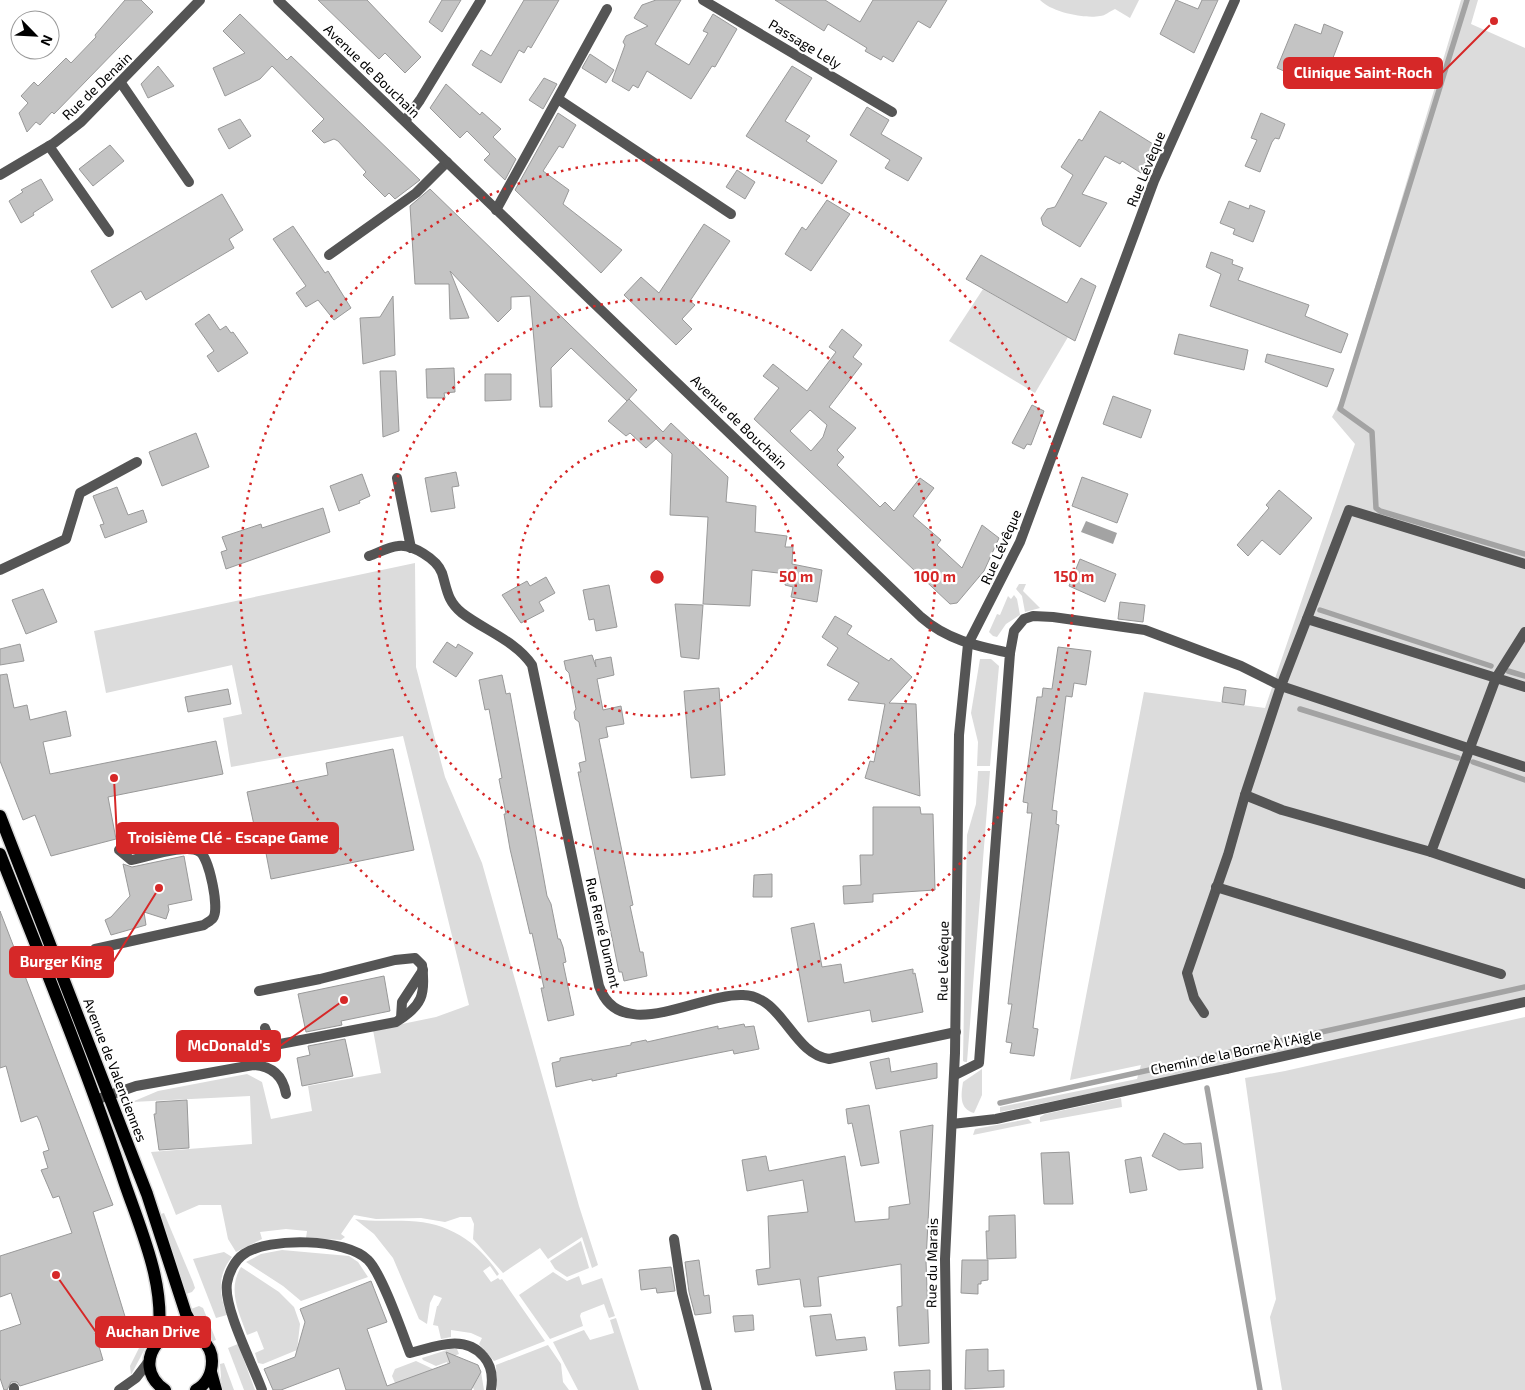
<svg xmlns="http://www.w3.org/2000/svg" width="1525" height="1390" font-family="'Exo 2',sans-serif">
<rect width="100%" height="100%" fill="#fff"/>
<g fill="#dcdcdc">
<path d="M1040,0h99l-9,18 -15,-9c-5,2 -10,7 -15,7 -15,3 -49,-4 -60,-16z"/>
<polygon points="1461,0 1478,0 1471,24 1525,48 1525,997 1200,1071 1000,1112 1000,1107 1137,1079 1141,1065 1070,1080 1144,692 1265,708 1355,444 1332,417 1342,398"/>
<polygon points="983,289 1068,337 1035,393 949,341"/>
<polygon points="415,563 416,667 445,777 482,863 579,1206 598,1265 592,1268 582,1237 548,1259 540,1248 503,1273 473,1239 474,1224 471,1217 460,1217 445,1222 421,1218 376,1219 354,1215 341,1234 345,1237 341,1240 306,1238 307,1231 286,1229 260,1232 262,1239 236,1252 228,1239 221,1205 199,1205 176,1215 151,1152 252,1144 250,1096 132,1102 158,1091 247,1074 262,1082 271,1119 312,1111 308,1086 381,1073 373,1030 436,1017 469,1005 403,736 231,767 223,718 242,714 232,665 106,693 94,631"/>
<polygon points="1019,584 1026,584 1023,591 1040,608 1025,612 1022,596 1016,589"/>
<polygon points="1014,595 1017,599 1020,615 1006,624 997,637 993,636 989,632 997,614 1000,615 1008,596 1011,599"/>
<polygon points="980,659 991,659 999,666 990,766 977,766 978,742 971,713"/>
<polygon points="978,771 990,771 967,1062 965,1062 963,1061 967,835 976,804"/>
<polygon points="1525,1017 1525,1390 1282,1390 1270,1317 1276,1299 1245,1078 1285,1071"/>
<path d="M982,1069v26l-8,18c-15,-4 -13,-18 -11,-31z"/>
<polygon points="1121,1098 1122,1107 1040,1122 1040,1117 1045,1114"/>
<polygon points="1028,1119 1032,1123 973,1135 975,1129"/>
<polygon points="164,1213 193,1282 195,1288 192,1292 186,1294 161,1214"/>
<path d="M355,1219c20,3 35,1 54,2 39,1 69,21 90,53l-2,2 -7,-10 -7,5 8,11 7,-4 2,2 2,-1 43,62 -51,20 -15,-17 3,-6 -11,-5 -20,-3v7l-10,2 -3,-13 -5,-1 4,-19h1l4,-8 -8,-3 -4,8 -3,21 -8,-5 -26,-61 -19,-24z"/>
<polygon points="581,1241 589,1268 567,1277 555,1269 550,1261"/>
<polygon points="282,1250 349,1256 358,1262 368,1277 301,1301 283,1286 246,1262 261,1254"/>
<path d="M224,1252l8,5c-15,18 -13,37 -5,58l-11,3 -23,-59z"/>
<path d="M241,1267l38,25 15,15 6,17 -3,26 -34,14 -5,-1 -3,-10 9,-4 -7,-18 -10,4c-8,-23 -20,-45 -6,-68z"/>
<polygon points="553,1272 567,1281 579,1276 582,1285 602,1278 615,1316 609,1318 604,1304 581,1313 580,1316 583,1326 550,1339 519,1295"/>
<polygon points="199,1306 203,1308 216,1340 213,1341 192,1313 191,1309"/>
<polygon points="154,1318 150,1339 131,1375 130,1366"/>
<polygon points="616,1318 639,1390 578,1390 553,1342 584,1330 590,1340 614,1333 610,1320"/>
<polygon points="238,1344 255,1390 244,1390 228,1348"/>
<polygon points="548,1345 561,1364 563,1382 569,1390 497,1390 496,1365"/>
<polygon points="450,1349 457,1349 459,1354 449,1358 450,1364 448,1365 447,1362 436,1366 423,1360 422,1358"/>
<polygon points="416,1361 433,1369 432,1371 395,1383 392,1376 395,1369"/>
<polygon points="224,1363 234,1390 222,1390 220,1364"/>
<polygon points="481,1372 484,1390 474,1390 471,1382 477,1380"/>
</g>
<polygon fill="#a3a3a3" points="1086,521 1117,533 1113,544 1081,532"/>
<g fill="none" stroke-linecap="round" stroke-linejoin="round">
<g stroke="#a3a3a3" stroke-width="5.5">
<polyline points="1467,0 1340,409 1372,432 1376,508 1380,511 1525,554"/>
<polyline points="1320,610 1491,666"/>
<polyline points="1508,671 1525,676"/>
<polyline points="1300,709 1458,758"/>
<polyline points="1473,762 1525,780"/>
<polyline points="1207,1088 1260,1390"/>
<polyline points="1000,1103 1525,987"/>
</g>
</g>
<g fill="#c4c4c4" stroke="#999" fill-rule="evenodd">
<polygon points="125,0 141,0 153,12 54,114 52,112 40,125 36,122 27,132 19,113 28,103 21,96 34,82 38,86 66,58 71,63 96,37 95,35"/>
<polygon points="318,0 367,0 421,57 405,73 385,53 379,59"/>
<polygon points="442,0 461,0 442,32 429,22"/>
<polygon points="524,0 559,0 531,48 528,46 524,53 519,50 501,83 472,65 481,50 491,56"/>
<polygon points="656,0 681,0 655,44 689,65 708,33 703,31 713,14 737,29 715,67 712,66 691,99 647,71 638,88 633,85 629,91 612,81 625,45 623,42 626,36 648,26 634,18 642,5"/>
<polygon points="775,0 825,0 860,22 873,0 947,0 930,28 918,21 893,62 883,56 881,60 865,51 867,48 828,24 824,31"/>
<polygon points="1176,0 1198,9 1202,0 1218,0 1194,53 1160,34"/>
<polygon points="240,14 287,60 291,56 420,180 395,199 389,193 385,197 363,175 366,172 338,141 334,139 324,143 312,131 324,119 272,66 260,79 225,96 213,68 245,53 223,31"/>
<polygon points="1295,24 1321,34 1324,24 1343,32 1329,68 1313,63 1307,81 1277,68"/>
<polygon points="590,54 614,70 606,83 582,68"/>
<polygon points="158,66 174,86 148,98 141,84"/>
<polygon points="792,66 812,78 785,121 810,136 806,141 837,161 822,184 746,136"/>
<polygon points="544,78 557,84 543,109 529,100"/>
<polygon points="446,84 480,115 482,112 501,129 493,137 516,159 505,180 484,160 490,154 467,131 460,138 430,108"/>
<polygon points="867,107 889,120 881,134 922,158 908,181 885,168 890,160 850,135"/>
<polygon points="1100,111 1153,144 1141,173 1122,161 1120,164 1105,156 1082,194 1107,203 1080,247 1043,225 1041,218 1047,209 1055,207 1073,175 1061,167 1079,139 1082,141"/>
<polygon points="558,113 576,125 563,148 559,146 543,171 569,190 563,204 622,250 601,273 515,190"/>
<polygon points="1261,113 1285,124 1279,139 1275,138 1272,142 1260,172 1245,166 1257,140 1251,138"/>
<polygon points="240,119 251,136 229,149 218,129"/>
<polygon points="110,145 124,161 93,186 79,169"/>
<polygon points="737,170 755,182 745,199 726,187"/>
<polygon points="41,179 53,200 33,213 34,215 21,223 9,201 23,192 21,190"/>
<polygon points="430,189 637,390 627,401 571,348 551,368 552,407 540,407 530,296 511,297 511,309 498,322 450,271 469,318 450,319 449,284 415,284 410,206"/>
<polygon points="222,194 243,230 229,239 234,248 146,300 141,291 112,308 91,271"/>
<polygon points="827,200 850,214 811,271 785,254 802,227 806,230"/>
<polygon points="1229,201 1249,209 1250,205 1265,211 1253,242 1233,234 1235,229 1220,223"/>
<polygon points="704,224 730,241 690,301 695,305 682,319 692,329 676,345 624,295 641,277 659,293"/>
<polygon points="293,226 325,273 328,271 351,308 334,320 318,300 306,307 296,293 306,286 273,239"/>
<polygon points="1211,252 1233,260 1232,264 1243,268 1238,280 1309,305 1305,316 1348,334 1341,353 1210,306 1221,274 1206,267"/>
<polygon points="981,255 1067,303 1081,278 1096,286 1075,341 966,279"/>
<polygon points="393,296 395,355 363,364 360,318 380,317"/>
<polygon points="209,314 220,330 226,326 231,333 233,332 248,353 218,372 207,356 214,351 195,324"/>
<path d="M842,329l20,16 -9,12 9,7 -33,43 27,21 -19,22 7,7 -7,8 43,42 5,-5 9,9 26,-33 14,10 -21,28 28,24 -4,5 25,23 20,-43 17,13 -15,33 -27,32 -7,1 -196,-185 25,-31 -16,-12 10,-12 34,27 29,-39 -7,-5zM810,410l17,15 -4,12 -12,14 -21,-20z"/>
<polygon points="1179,334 1248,350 1244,370 1174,354"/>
<polygon points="1267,354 1334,369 1327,387 1265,362"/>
<polygon points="454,368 455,392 444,393 445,398 427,398 426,369"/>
<polygon points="380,371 396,371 399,431 383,437"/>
<polygon points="485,374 511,374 511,400 485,401"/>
<polygon points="1113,396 1151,410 1141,438 1103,424"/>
<polygon points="629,399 663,432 671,423 728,477 726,502 756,506 755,532 787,536 785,547 793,547 792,564 822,570 817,602 791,597 793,587 785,585 787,574 752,570 750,606 703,604 708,517 670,515 672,454 656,439 646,448 630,433 626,436 608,421"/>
<polygon points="1032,405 1044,411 1031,445 1027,444 1024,449 1012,443"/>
<polygon points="196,433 209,467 162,486 149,452"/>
<polygon points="456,472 459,486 452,487 455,508 431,512 425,478"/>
<polygon points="362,474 370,496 359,501 360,503 339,511 330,486"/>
<polygon points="1082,477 1128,494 1117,523 1072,506"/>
<polygon points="117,487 128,515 143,510 147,522 105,538 100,525 104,524 93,496"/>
<polygon points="1279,490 1312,518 1280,555 1262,540 1248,556 1237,545 1269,508 1266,505"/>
<polygon points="323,508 330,532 226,569 221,552 227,550 222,537 261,524 262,528"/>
<polygon points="1080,559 1116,574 1105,602 1069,586"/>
<polygon points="546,577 555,593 539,602 544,611 521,623 502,595 527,581 530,586"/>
<polygon points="609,585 617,627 596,631 594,619 589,620 583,590"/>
<polygon points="43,589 57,622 26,634 12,600"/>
<polygon points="1120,602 1145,605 1143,622 1118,619"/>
<polygon points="675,604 703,605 699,659 681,657"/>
<polygon points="835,616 852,626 847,634 889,661 891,658 912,677 889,703 916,704 920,796 865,778 870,761 874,762 885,704 848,700 859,683 827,665 838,648 822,637"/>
<polygon points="447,642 456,648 458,644 473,653 456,677 433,662"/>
<polygon points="20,644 24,661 0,665 0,649"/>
<polygon points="1058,647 1091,651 1086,685 1074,683 1072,697 1066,696 1052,810 1057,811 1056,824 1059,825 1033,1028 1038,1029 1034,1056 1010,1053 1012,1043 1006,1042 1012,1004 1008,1004 1032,813 1027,813 1028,803 1023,802 1037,697 1042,697 1043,688 1052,689"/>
<polygon points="592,655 596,667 595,660 611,657 614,675 597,679 603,710 621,706 624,724 606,727 608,737 599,739 633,905 630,906 640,952 643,952 647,976 624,981 622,972 619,972 578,772 581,772 579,763 586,761 579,722 575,719 574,712 576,709 569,673 566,670 564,661"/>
<polygon points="7,674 14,708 27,705 30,720 66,711 71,736 43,742 50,774 216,741 223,774 108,797 116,839 51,856 35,815 23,820 0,761 0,675"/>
<polygon points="502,675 506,694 510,693 547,896 551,904 558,939 560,939 563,947 566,962 563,963 574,1015 548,1021 541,988 544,988 532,933 530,934 510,849 504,814 506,814 499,779 502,778 489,709 485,710 479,680"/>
<polygon points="1224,687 1246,690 1244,705 1222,702"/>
<polygon points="719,688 725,775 691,778 684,691"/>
<polygon points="228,689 231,704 188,712 185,697"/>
<polygon points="393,749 414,850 271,879 264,843 258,844 247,792 328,775 326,763"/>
<polygon points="873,807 920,807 921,814 933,814 935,890 873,894 873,902 844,904 843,886 861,885 860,855 873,855"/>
<polygon points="184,856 192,900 168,905 169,910 166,919 144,912 146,925 111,935 105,920 111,917 130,896 123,864 132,867"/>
<polygon points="772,874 772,897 753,897 754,875"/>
<polygon points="0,911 113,1205 93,1212 127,1323 95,1333 103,1360 20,1386 17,1382 11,1382 7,1390 4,1390 0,1378 0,1331 21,1324 11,1293 0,1297 0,1256 72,1233 59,1196 53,1198 41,1170 48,1168 43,1152 49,1150 40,1122 37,1116 21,1122 6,1066 0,1068"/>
<polygon points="814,923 822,967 841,964 844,983 913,969 913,974 915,973 923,1012 872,1022 870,1010 808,1022 791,928"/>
<polygon points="384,976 390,1011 341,1021 342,1025 306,1032 298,994"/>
<polygon points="744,1024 745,1027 754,1026 759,1049 734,1054 733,1050 698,1057 616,1074 617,1076 592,1081 592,1079 556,1087 552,1063 560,1061 560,1058 631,1045 631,1043 646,1040 647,1042 718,1026 718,1029"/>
<polygon points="345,1039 353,1076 302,1086 297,1058 310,1055 308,1046"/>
<polygon points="889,1058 891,1072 937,1063 937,1078 876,1089 870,1062"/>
<polygon points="187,1100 189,1148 159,1150 154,1114 156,1114 156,1102"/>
<polygon points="869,1105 879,1163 861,1166 852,1123 848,1124 846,1109"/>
<polygon points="933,1125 926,1261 929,1343 899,1346 897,1307 902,1306 901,1264 818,1277 821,1306 804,1307 800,1279 758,1285 756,1270 770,1268 768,1216 808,1212 803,1180 747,1191 742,1160 766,1156 769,1171 845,1156 855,1222 889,1219 889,1207 910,1204 900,1131"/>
<polygon points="1164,1133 1184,1144 1201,1143 1203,1168 1179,1170 1152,1156"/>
<polygon points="1069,1152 1073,1204 1044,1204 1041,1153"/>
<polygon points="1141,1157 1147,1190 1130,1193 1125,1160"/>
<polygon points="1015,1215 1016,1258 987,1259 986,1231 989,1231 989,1216"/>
<polygon points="699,1260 704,1296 709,1295 711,1313 695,1315 689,1292 685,1262"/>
<polygon points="962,1260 988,1260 988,1280 981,1281 981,1284 978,1284 978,1294 961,1293"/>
<polygon points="671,1267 675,1291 657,1293 656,1288 641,1290 639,1270"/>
<polygon points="371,1281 387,1322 367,1329 387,1386 450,1363 446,1352 478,1365 481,1372 471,1390 346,1390 339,1368 281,1390 273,1390 264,1369 295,1357 305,1322 300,1309"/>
<polygon points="831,1314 836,1340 865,1337 867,1350 816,1356 810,1316"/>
<polygon points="753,1315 754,1330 735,1332 733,1316"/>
<polygon points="988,1349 988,1371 1004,1370 1004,1387 965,1389 966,1350"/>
<polygon points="930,1370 930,1390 896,1390 894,1372"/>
</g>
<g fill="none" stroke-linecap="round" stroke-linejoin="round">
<g stroke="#dbdbdb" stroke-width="15">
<g id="primary">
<polyline points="0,816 147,1194 186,1314 199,1337"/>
<path d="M0,854c43,109 88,218 125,330 18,52 41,102 33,157"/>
<polyline points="211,1372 216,1390"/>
<path d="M165,1390c-40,-27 6,-80 37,-50 6,5 10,13 10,21 0,12 -5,23 -16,29"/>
</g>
</g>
<g stroke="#555" stroke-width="10">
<polyline points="121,83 189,182"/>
<polyline points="558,99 731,214"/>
<polyline points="49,146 109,232"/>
<polyline points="496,210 607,9"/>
<polyline points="329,255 416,193 447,162"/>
<polyline points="1525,564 1349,510 1281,686 1525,767"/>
<polyline points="0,570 66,539 80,493 137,462"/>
<polyline points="1307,619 1525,687"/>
<polyline points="1010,653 1014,631 1024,619 1033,616 1053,617 1145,630 1241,666 1281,686 1245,795 1228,855 1187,973 1194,998 1204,1013"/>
<polyline points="1245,795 1282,810 1431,852 1525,884"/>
<polyline points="1431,852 1496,678 1525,632"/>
<polyline points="1216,887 1501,974"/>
<path d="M95,949l109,-24c2,-2 7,-4 9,-7 7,-9 -4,-60 -13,-66 -13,-9 -53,5 -69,8l-12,-10"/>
<path d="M259,991l61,-12 75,-19 20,-2 7,7c4,30 0,41 -26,57l-116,22 -10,-3 -5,-13"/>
<polyline points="401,1018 402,1002 423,970"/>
<polyline points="1226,1069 1525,1002"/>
<path d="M101,1098l35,-12 117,-21c19,1 30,11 33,29"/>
<polyline points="674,1239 682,1293 707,1390"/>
<polyline points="14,1388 14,1390"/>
<polyline points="119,1390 136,1378 149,1361"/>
<path d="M262,1390c-9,-25 -39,-83 -35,-107 2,-11 8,-23 17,-29 25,-17 102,-16 124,6 14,14 34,72 42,93 24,-6 55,-20 74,4 8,9 9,21 7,33"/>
</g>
<g stroke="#555" stroke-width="10">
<path d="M278,0l643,617c26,23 56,29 89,36l-31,410 -24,12"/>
<polyline points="703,0 892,112"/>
<polyline points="405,121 420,100 481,0"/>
<polyline points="0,175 54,143 81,122 200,0"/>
<polyline points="397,478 411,548"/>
<path d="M369,556c9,-3 19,-9 29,-10 14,-2 39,13 44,27 5,16 5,28 20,40 22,17 54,28 70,52l67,321c21,60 100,7 144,9 40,1 49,59 86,64l127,-27"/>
<polyline points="952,1124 996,1119 1226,1069"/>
<polyline points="947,1390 945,1259 955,1053 959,735 968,644 1020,542 1154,181 1235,0"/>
</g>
<use href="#primary" stroke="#000" stroke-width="12"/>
</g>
<g fill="none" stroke="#d62828" stroke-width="2.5" stroke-dasharray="2.5 5">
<circle cx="657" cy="577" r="139"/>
<circle cx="657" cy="577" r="278"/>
<circle cx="657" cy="577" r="417"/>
</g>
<g text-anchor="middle" stroke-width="4.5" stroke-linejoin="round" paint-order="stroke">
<g font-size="14" fill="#000" stroke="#fff">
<text transform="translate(805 44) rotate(31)" y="5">Passage Lely</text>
<text transform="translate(372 71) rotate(44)" y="5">Avenue de Bouchain</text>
<text transform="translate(97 86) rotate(-44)" y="5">Rue de Denain</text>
<text transform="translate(1146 169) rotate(-68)" y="5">Rue Lévêque</text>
<text transform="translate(739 422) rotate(44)" y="5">Avenue de Bouchain</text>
<text transform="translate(1001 547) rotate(-66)" y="5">Rue Lévêque</text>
<text transform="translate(603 933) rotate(77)" y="5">Rue René Dumont</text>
<text transform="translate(943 961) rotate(-89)" y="5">Rue Lévêque</text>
<text transform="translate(1236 1052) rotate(-12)" y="5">Chemin de la Borne À l'Aigle</text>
<text transform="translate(115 1070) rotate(69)" y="5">Avenue de Valenciennes</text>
<text transform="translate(932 1263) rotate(-89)" y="5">Rue du Marais</text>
</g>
</g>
<circle cx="657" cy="577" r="8" fill="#d62828" stroke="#fff" stroke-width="2.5"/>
<g font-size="15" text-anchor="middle" font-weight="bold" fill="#d62828" stroke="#fff" stroke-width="4.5" stroke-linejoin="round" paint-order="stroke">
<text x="796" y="582">50 m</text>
<text x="935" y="582">100 m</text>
<text x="1074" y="582">150 m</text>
</g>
<path fill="none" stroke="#d62828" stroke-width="2" d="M1494 21L1442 73M114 778L117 838M159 888L113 962M344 1000L280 1046M56 1275L96 1332"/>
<g fill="#d62828" stroke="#fff" stroke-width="2">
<circle cx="1494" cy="21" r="5"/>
<circle cx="114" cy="778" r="5"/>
<circle cx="159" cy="888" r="5"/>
<circle cx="344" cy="1000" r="5"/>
<circle cx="56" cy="1275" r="5"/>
</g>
<g fill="#d62828" stroke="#d62828" stroke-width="2">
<rect x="1284" y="58" width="158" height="30" rx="5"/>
<rect x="117" y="823" width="221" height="30" rx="5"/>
<rect x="10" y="947" width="103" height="30" rx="5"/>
<rect x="177" y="1031" width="103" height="30" rx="5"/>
<rect x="96" y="1317" width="114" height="30" rx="5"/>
</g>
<g font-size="15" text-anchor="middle" font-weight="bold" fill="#fff">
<text x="1363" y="78">Clinique Saint-Roch</text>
<text x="228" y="843">Troisième Clé - Escape Game</text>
<text x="61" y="967">Burger King</text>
<text x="229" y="1051">McDonald's</text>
<text x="153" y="1337">Auchan Drive</text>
</g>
<g transform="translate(35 35) rotate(114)"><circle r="24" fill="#ffffff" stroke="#999999"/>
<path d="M0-4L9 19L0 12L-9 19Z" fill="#000000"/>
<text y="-8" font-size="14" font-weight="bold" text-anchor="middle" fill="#000000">N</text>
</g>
</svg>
